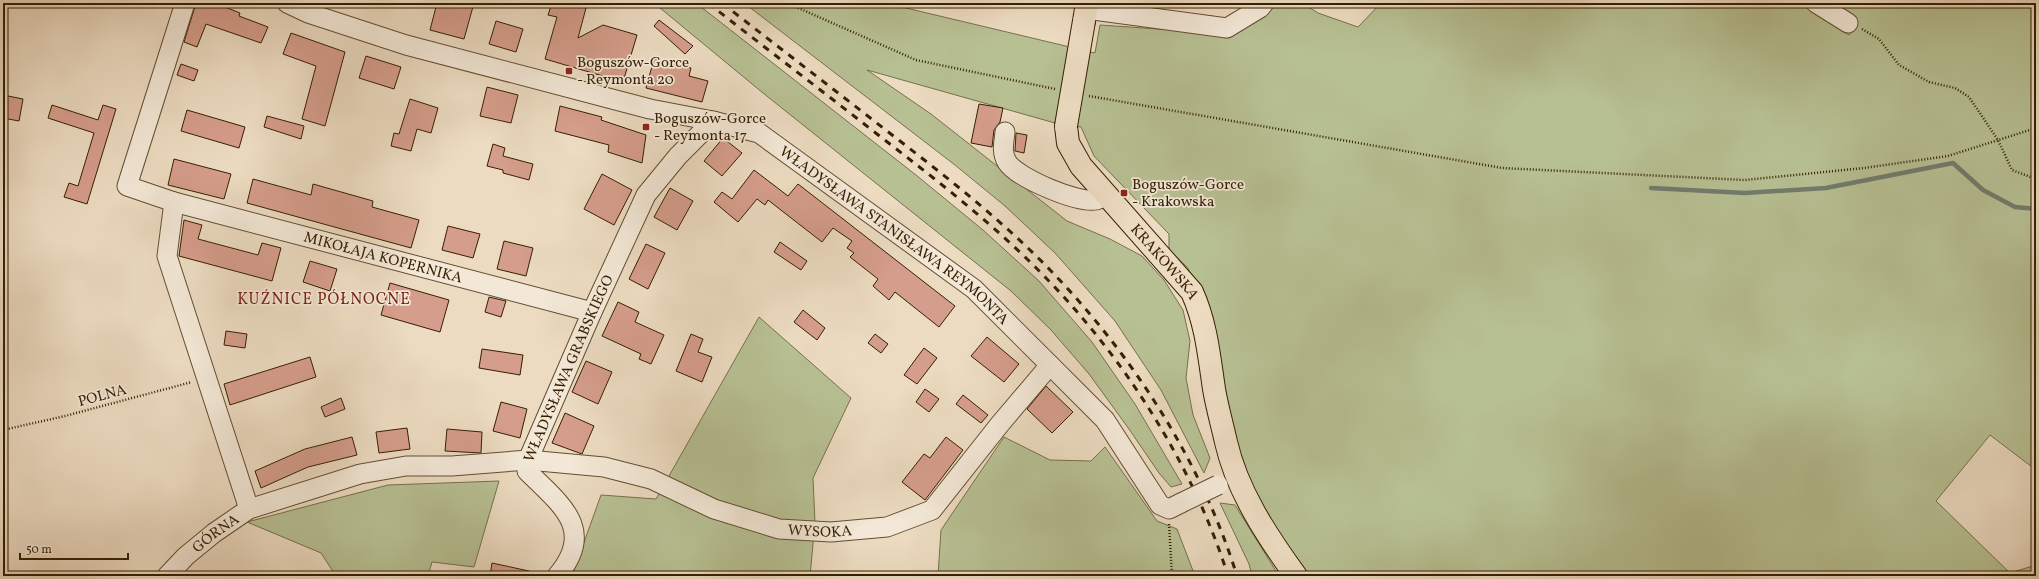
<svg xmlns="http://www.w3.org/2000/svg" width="2039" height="579" font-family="Vollkorn,serif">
<rect width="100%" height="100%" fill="#ecdbc1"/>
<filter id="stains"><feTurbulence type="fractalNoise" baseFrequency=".005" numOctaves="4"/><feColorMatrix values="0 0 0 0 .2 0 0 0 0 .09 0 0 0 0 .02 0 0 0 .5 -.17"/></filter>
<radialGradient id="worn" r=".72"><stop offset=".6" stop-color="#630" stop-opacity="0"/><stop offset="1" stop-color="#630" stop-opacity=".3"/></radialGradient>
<g fill="#b7c093" stroke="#76704a">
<polygon points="654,3 696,3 916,175 983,230 1039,281 1092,342 1135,404 1182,484 1171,487 1159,473 1129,429 1089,374 1051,330 1011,291 763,93"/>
<polygon points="744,3 885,3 1095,53 1100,25 1231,34 1265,11 1273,3 1302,3 1318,13 1358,27 1381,3 1800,3 1849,35 1857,22 1825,3 2036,3 2036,470 1990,435 1936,501 2010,573 2036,565 2036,576 1310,576 1271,522 1252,487 1232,444 1206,299 1187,267 1169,250 1169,234 1094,156 1081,127 1055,123 867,70 931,114 1067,221 1110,239 1142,256 1164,280 1183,310 1190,341 1186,378 1193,415 1210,458 1204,473 1161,390 1115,321 1055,253 1005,206 955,165"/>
<polygon points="759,317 851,398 813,478 815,523 810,576 572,576 601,495 656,499"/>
<polygon points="1004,437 1050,460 1091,461 1105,447 1157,521 1177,529 1195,576 938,576 941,530"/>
<polygon points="499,481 474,567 432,562 428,576 336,576 321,553 247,522 388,485"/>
<polygon points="1220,503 1235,505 1279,576 1252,576 1249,564"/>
</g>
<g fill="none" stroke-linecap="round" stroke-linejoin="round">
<polyline stroke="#727c6e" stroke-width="4.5" points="1651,188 1745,193 1826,188 1953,163 1983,190 2015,207 2036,209"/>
</g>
<g fill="#d59d8b" stroke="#351f00">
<polygon points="196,3 215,3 240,13 239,16 268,27 261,43 206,24 197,47 184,42"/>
<polygon points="437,3 474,3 464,39 430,30"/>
<polygon points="552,3 567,3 586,8 578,38 603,25 637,35 623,82 545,59 557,17 548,15"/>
<polygon points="659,20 693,46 685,54 654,26"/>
<polygon points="496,21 523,29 516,52 489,44"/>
<polygon points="291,33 345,52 325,126 302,119 316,66 283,54"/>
<polygon points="366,56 401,67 394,89 359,78"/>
<polygon points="654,59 691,68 689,76 708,81 702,102 646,88"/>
<polygon points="181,64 198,70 194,81 177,75"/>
<polygon points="487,87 518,95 511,123 480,116"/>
<polygon points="3,95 23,99 19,121 3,118"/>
<polygon points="410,99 438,108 431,133 417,129 411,151 391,146 394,133 399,134"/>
<polygon points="979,104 1003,108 1000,122 994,130 992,147 971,143"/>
<polygon points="52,105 98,120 103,105 116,109 87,204 64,197 69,183 78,186 94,133 48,118"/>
<polygon points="560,106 602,117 601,120 646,135 642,163 608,152 609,145 555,131"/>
<polygon points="187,110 245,127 239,148 181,131"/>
<polygon points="267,116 304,126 301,139 264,127"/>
<polygon points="1016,133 1027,135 1024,153 1015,151"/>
<polygon points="723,138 742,153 722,176 704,161"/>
<polygon points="493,144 505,148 503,156 533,164 529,180 503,173 503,170 487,166"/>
<polygon points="174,159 231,174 224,199 168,185"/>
<polygon points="754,170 788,196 798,184 955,306 939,327 895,292 889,300 873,286 878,279 850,257 854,253 847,248 852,241 833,228 822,242 768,200 765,205 757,199 738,222 714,202 722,192 732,199"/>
<polygon points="602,174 632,190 614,225 584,209"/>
<polygon points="253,179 311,195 313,184 373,201 372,207 419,220 411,248 247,203"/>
<polygon points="670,188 693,201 677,230 654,217"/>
<polygon points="184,220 202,225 198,239 258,255 262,243 281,248 272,281 179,256"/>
<polygon points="448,226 480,234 473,258 442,250"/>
<polygon points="504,241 533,248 526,276 497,269"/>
<polygon points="780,242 807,261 801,270 774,252"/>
<polygon points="646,244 665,253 648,289 629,279"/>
<polygon points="310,261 337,269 330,291 303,282"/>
<polygon points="390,283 449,300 440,332 381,315"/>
<polygon points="489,297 506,301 501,317 485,312"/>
<polygon points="618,302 639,312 635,322 664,335 651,364 639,359 641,354 602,336"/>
<polygon points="803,310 825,328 817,340 794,322"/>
<polygon points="226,331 247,334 245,348 224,345"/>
<polygon points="691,334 703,339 698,352 712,357 702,382 676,371"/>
<polygon points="875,334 888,344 881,353 868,343"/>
<polygon points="987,337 1019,364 1004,382 971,356"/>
<polygon points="924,348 937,358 917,384 904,375"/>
<polygon points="482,349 523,355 520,375 479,368"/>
<polygon points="310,357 316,377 230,405 224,384"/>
<polygon points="586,361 612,372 598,404 572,392"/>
<polygon points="1046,386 1073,412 1052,433 1027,409"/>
<polygon points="925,389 939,399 929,412 916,402"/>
<polygon points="963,395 988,415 981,423 956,404"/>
<polygon points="341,398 345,409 325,417 321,407"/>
<polygon points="501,402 527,409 520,438 493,431"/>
<polygon points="565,413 594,426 582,454 552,443"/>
<polygon points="407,428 410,449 379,453 376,432"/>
<polygon points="447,429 482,432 481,453 445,451"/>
<polygon points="352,437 357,455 308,467 261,488 255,471 305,449"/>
<polygon points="946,437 963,450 925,500 902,482 924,454 930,458"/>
<polygon points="492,563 529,571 529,576 490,576"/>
</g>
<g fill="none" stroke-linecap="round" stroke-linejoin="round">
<g stroke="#634e30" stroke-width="21">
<g id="minor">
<path id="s1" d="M185,3l-58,183 47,16 418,110"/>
<path id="s2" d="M287,3l21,10 98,32 244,64 63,12 46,12 215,156 131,131 55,85 9,4 12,-6"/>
<polyline points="1816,3 1848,23"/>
<polyline points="1086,9 1227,28 1260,8 1264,3"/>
<path d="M1005,132c-1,10 -4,20 2,30 10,16 70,41 89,38 3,0 7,-4 10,-6"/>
<polyline points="174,202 167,256 249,509"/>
<path id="s3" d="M167,576l19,-20 28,-23 35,-24 111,-35 46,-8h46l76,-6 76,7 47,12 63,30 65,20 52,3 56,-5 45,-17 68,-86 50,-59"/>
<path id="s4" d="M557,576c40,-47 3,-72 -30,-105l1,-11 64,-148 54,-117 32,-39 35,-35"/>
</g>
</g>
<g stroke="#351f00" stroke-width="24">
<g id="major">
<polyline points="1084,21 1087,3"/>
<path id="s5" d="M1066,126l2,17 13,23 111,126c14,31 17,63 22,97 3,18 8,35 12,53 11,49 41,94 70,134"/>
</g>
</g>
<g stroke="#351f00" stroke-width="2.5" stroke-dasharray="1 2" stroke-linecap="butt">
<polyline points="787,3 916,60 1055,89"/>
<polyline points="1862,29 1879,39 1899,65 1929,82 1955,88 1969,97 1998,140 2012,170 2036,179"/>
<polyline points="1089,96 1502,168 1745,180 1864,168 1948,156 2036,128"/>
<polyline points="3,430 65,416 192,382"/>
<polyline points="1169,524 1172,576"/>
</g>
<use href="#minor" stroke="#f3e8d7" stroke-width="19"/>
<use href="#major" stroke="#ecdbc1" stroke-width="22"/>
<g stroke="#351f00" stroke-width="3" stroke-dasharray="7 7" stroke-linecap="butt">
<path d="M708,3c56,44 113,87 169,131 58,45 117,90 169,144 79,81 148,189 182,298"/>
<path d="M722,3c55,43 110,85 165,128 57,44 115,89 165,141 82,85 150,191 185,304"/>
</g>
<g stroke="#634e30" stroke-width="21" stroke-linecap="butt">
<polyline id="minor-bridge" points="1181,503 1218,485"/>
</g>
<g stroke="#351f00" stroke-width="24" stroke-linecap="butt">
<polyline id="major-bridge" points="1066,126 1084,21"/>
</g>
<use href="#minor-bridge" stroke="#f3e8d7" stroke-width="19"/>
<use href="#major-bridge" stroke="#ecdbc1" stroke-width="22"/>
</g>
<g fill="#8f2418" stroke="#f3e8d7" stroke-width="1.5">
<rect x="565" y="67" width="8" height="8" rx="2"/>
<rect x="642" y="123" width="8" height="8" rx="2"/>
<rect x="1120" y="189" width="8" height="8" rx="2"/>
</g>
<g text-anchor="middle" stroke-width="3.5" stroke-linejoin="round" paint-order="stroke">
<g font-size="15" fill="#351f00" stroke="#f3e8d7" text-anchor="start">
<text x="577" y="67">Boguszów-Gorce<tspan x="577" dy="17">- Reymonta 20</tspan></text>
<text x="654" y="123">Boguszów-Gorce<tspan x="654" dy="17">- Reymonta 17</tspan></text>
<text x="1132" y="189">Boguszów-Gorce<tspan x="1132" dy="17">- Krakowska</tspan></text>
</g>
<g font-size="15" fill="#351f00" stroke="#f3e8d7">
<text dy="5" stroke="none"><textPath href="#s2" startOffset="660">WŁADYSŁAWA STANISŁAWA REYMONTA</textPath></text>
<text dy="5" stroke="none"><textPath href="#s1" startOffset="458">MIKOŁAJA KOPERNIKA</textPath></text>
<text dy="5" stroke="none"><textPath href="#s5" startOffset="171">KRAKOWSKA</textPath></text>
<text dy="5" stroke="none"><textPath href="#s4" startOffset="238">WŁADYSŁAWA GRABSKIEGO</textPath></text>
<text transform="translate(102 395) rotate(-15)" y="5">POLNA</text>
<text dy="5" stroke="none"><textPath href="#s3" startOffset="695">WYSOKA</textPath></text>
<text dy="5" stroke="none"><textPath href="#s3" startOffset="65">GÓRNA</textPath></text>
</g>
<g font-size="16" letter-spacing="1" fill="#7a1f14" stroke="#f3e8d7">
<text x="324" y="304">KUŹNICE PÓŁNOCNE</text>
</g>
</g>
<rect width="2039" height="579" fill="none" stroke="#ecdbc1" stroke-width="16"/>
<rect x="4" y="4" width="2031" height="571" fill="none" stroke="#351f00" stroke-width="2"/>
<rect x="8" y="8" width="2023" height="563" fill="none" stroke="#351f00"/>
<path d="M20 553v6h108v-6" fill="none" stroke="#351f00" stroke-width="2"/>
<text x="26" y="553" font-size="12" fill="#351f00" stroke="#f3e8d7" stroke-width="3" paint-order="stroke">50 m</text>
<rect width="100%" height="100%" filter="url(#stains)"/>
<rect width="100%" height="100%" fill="url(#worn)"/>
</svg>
